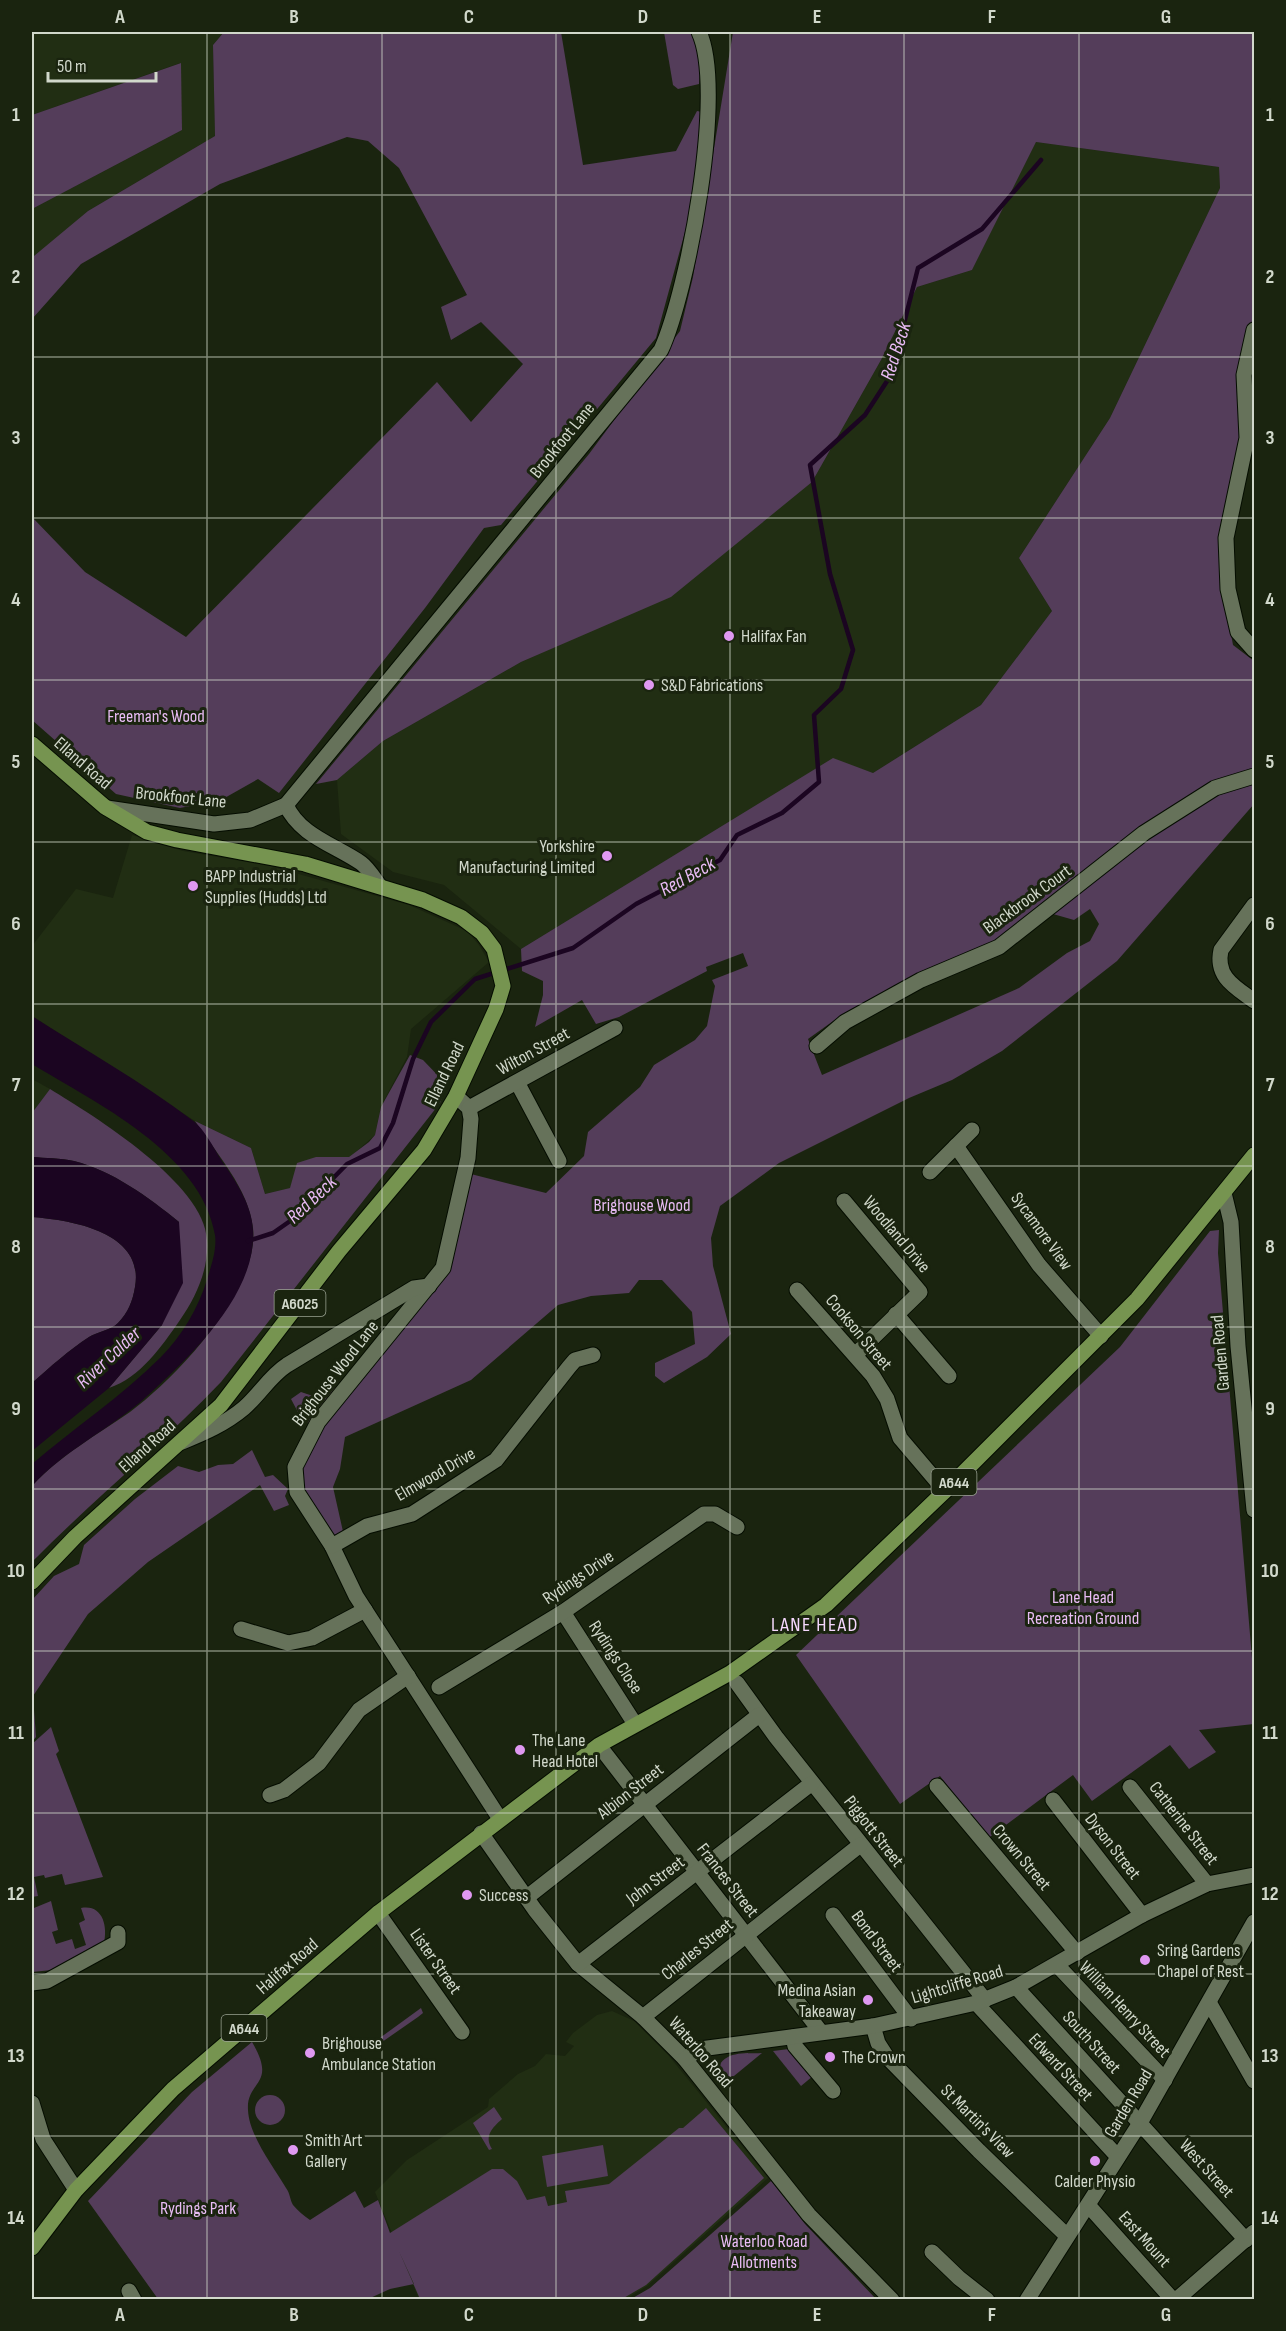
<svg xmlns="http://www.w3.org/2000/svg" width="1286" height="2331" font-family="'Sofia Sans Condensed',sans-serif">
<rect width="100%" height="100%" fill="#1a240f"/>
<g fill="#212e13">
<polygon points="32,32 224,32 213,45 215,136 88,211 32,259 32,209 182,130 180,63 32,115"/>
<polygon points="1036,142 1219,167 1220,188 1110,418 1019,558 1052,611 981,705 873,773 832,759 521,949 444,885 393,872 341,834 337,780 383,741 521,662 622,617 812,482 881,360 917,287 972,270"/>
<polygon points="132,835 183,851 270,866 409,905 467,931 479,945 489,962 411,1029 407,1057 381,1106 375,1135 350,1157 316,1157 291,1188 265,1194 251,1148 195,1121 32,1016 32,946 76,889 113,898"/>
<polygon points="32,1079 50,1089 32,1113"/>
<polygon points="612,2011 634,2021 669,2056 768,2178 647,2286 624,2300 419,2299 375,2192 407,2160 488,2107 489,2099 518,2074 535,2066 546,2054 565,2056 574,2046 566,2042 573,2033 597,2015"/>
</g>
<g fill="#543d5a" fill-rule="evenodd">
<polygon points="224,32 561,32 583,165 676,151 697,111 702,112 694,199 656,338 501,525 484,528 425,608 279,793 258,779 221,800 180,808 116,794 32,720 32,517 85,572 186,637 437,382 471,422 523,364 481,322 451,340 441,307 467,295 399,168 368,141 347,137 220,184 81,264 32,319 32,259 34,256 88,211 215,136 213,45"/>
<polygon points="664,32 693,32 701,61 699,84 678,89 673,85"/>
<path d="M733,32h521v323l-32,179 1,57 10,54 21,16v143l-137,157 -115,90 -50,29 -43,18 -130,65 -59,43 -9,32 2,28 18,68 -24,23 -43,26 -9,-7v-13l40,-19 -3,-32 -30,-32h-23l-10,13 -38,3 -33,9 -87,75 -126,57 -5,32 -7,18 11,49 -8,1c-7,-5 -18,-10 -23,-17 -8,-10 -9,-40 -13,-55l18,-36 -17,-11 -10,-19 10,-7 21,7 21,-18 102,-109 22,-99 79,20 38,-37 4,-24 52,-45 14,-22 41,-25 12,-14 8,-40 -3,-6 36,-14 -5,-13 -37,14 1,4 -88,46 -23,7 -14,-24 -47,27 8,-32v-14l-21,-10 -1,-22 312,-191 40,15 108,-68 71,-94 -33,-53 91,-140 110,-230 -1,-21 -183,-25 -64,128 -55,17 -36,73 -69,122 -141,115 -150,65 -138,79 -46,39 -21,4 273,-330 91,-123 13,-54zM1090,909l9,15 -9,17 -23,12 -48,35 -197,87 -14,-36 28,-20 83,-44 75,-33 45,-32 35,10z"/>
<polygon points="181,63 182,130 32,209 32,115"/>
<path d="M410,1055l13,5 24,25 -7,18 -219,279c-60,63 -128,118 -189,180v-76c27,-30 65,-51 98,-74 46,-34 130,-123 123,-184 -4,-39 -37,-75 -58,-107l56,27 14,46 25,-6 7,-25 19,-6h33l20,-15 6,-7 6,-28z"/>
<path d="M50,1089c44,27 155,95 157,151 2,29 -11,57 -27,80 -18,26 -40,58 -71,68l53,-63 17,-103c-31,-25 -66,-51 -105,-61 -14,-3 -29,-3 -42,-4v-44z"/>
<path d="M32,1217c39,3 113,15 103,70 -2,13 -7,26 -17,36 -7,7 -21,9 -29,14 -20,13 -39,30 -57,46z"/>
<polygon points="1219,1230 1218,1253 1254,1682 1254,1724 1199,1730 1216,1752 1189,1769 1170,1745 1092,1801 1073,1775 987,1839 940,1776 900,1804 796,1655 1120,1347 1210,1231"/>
<polygon points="252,1450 265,1477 273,1475 288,1489 285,1496 289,1505 274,1511 260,1485 148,1562 88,1614 33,1696 36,1737 32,1742 32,1600 54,1576 79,1564 84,1545 135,1499 178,1466 199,1472 218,1465 233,1464"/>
<polygon points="51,1727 59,1751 56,1754 103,1877 65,1885 62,1874 45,1878 44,1875 34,1877 38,1896 32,1897 32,1744"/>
<path d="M32,1899l2,9 17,-7 7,29 -6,2 4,12 16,-5 3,10 11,-4 -7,-22 6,-3 -4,-12c21,-4 27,17 23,35l-52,27 -20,2z"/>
<polygon points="421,2008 423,2013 418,2017 372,2049 366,2048"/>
<path d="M252,2042c26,44 -6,38 -4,68 1,26 26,57 38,78 4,5 4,12 7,17 5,6 11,11 17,15l45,-29 9,17 14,-8 12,33 102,-64h11l14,12 10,19 18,-4 3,10 19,-4 -2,-11 44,-7 70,-56h4l23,-20 58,70 -118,107 -24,14h-202l-21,-48 15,33 -24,5 -22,10h-210l-70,-98 104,-109z"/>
<polygon points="789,2049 813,2076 801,2086 773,2051"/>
<path d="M762,2053l-39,32 -6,-15c8,-20 26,-16 45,-17z"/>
<circle cx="270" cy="2110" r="15"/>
<path d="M494,2107l8,12c-10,9 -18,17 -10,30l-3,1 -16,-27z"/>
<polygon points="603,2145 608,2176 547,2187 542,2156"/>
<polygon points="771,2181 805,2224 876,2299 631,2299 650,2288"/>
</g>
<g fill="#1b0521">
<path d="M32,1016c53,34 110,66 160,104 13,9 23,31 32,44 13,19 28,42 29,66 4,64 -63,127 -107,167 -35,32 -82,53 -114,89v-22c42,-36 89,-67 129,-107 21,-21 37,-49 46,-77 4,-14 10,-30 8,-45 -14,-82 -119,-132 -183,-171z"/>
<path d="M32,1157c13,1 28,1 42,4 39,10 74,36 105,61l4,61 -21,42 -53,63 -77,63v-68c18,-16 37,-33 57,-46 8,-5 22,-7 29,-14 10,-10 15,-23 17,-36 10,-55 -64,-67 -103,-70z"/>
</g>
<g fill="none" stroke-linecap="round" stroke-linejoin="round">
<polyline stroke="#1b0521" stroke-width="4.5" points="248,1241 273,1233 293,1219 347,1164 380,1148 393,1123 413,1059 431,1022 475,979 573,948 636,904 720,860 737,835 782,813 819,782 814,715 841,689 853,650 830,574 810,465 865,415 891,375 918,268 982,229 1041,160"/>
<g stroke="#050d00" stroke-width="17">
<g id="minor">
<polyline points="1254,330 1244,375 1247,438 1226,538 1228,589 1238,632 1254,650"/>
<path d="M1254,905l-33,45c-6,27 14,37 33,51"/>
<polyline points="817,1046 845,1022 921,980 999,947 1144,833 1215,788 1254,776"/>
<polyline points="517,1082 559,1161"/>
<polyline points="456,1096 469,1108 471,1119 468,1158 443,1268 318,1422 295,1467 297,1492 332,1546 356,1596 500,1819"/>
<polyline points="469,1108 615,1028"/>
<polyline points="956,1146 1039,1265 1101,1336"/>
<polyline points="930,1172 972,1130"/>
<polyline points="1224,1193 1231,1222 1238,1346 1254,1510"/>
<polyline points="844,1201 920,1292 856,1354"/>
<polyline points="797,1290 873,1376 887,1399 900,1438 945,1491"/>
<polyline points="896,1314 949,1376"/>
<path d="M182,1442c22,-9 43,-18 62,-34 16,-14 26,-32 43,-43l127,-77 15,-2"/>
<polyline points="332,1546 367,1526 412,1514 496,1460 569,1367 575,1360 593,1355"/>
<polyline points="563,1612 635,1724"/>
<polyline points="241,1629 288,1643 312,1638 365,1610"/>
<polyline points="737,1683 776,1737 985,2000"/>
<polyline points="439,1687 563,1612 704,1514 715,1514 737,1527"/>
<polyline points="604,1752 821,2032"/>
<polyline points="937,1786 1077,1953"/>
<polyline points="1130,1787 1207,1884"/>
<polyline points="270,1795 284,1790 319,1763 359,1710 408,1676"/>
<polyline points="1053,1800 1142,1915"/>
<polyline points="481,1833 535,1910 578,1964 643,2017 685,2059 809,2215 892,2300"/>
<polyline points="526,1898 759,1715"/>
<polyline points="378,1913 462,2032"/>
<polyline points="833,1915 911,2019"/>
<polyline points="578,1964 812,1783"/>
<polyline points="1057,1965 1165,2080"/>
<polyline points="32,1983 47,1981 118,1942 118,1933"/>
<polyline points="1016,1987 1246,2240"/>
<polyline points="976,2003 1118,2157"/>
<polyline points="1210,2004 1254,2081"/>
<polyline points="643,2017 860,1845"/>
<polyline points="873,2026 878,2043 887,2057 979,2151 1067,2236"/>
<polyline points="793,2037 795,2046 833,2091"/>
<polyline points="685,2059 700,2049 873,2026 976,2003 1016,1987 1142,1915 1207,1884 1254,1875"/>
<polyline points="32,2103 43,2139 76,2190"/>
<polyline points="1088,2205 1173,2300"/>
<polyline points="932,2252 959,2278 987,2300"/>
<polyline points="129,2291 134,2300"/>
<polyline points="1027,2300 1140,2123 1254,1922"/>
<polyline points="1176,2300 1254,2232"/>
</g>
</g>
<g stroke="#050d00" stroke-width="17">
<g id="tertiary">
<polyline points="107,808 214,824 250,820 286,805"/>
<path d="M379,885c-5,-7 -11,-17 -18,-22 -26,-18 -61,-27 -75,-58l375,-455c27,-59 65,-260 38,-318"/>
</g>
</g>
<g stroke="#050d00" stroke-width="17">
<g id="primary">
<polyline points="32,744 105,807 147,832 177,840 305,864 423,900 461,917 482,933 494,949 503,986 496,1009 456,1096 424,1150 339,1251 221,1405 75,1537 32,1582"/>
<polyline points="32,2248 76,2190 173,2089 378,1913 599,1745 730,1673 826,1605 945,1491 1137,1299 1254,1155"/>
</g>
</g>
<use href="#minor" stroke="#66725a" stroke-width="15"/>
<use href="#tertiary" stroke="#66725a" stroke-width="15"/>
<use href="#primary" stroke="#769450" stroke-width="15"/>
</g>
<path fill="none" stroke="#d1d8cb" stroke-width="1.5" stroke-opacity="0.55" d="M207,32v2268M382,32v2268M556,32v2268M730,32v2268M904,32v2268M1079,32v2268M32,195h1222M32,357h1222M32,518h1222M32,680h1222M32,842h1222M32,1004h1222M32,1166h1222M32,1327h1222M32,1489h1222M32,1651h1222M32,1813h1222M32,1974h1222M32,2136h1222"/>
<g fill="#df98f1" stroke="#1a240f" stroke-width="2">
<circle cx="729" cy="636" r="6"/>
<circle cx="649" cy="685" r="6"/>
<circle cx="607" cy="856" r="6"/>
<circle cx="193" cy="886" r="6"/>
<circle cx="520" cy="1750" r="6"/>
<circle cx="467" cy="1895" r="6"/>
<circle cx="1145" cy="1960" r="6"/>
<circle cx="868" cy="2000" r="6"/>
<circle cx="310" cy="2053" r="6"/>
<circle cx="830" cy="2057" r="6"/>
<circle cx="293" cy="2150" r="6"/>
<circle cx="1095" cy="2161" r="6"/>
</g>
<g text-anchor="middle" stroke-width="6" stroke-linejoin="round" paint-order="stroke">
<g fill="#1a240f" stroke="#9aa293" stroke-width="1.5">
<rect x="274.5" y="1290" width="51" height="26" rx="4.5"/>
<rect x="931.5" y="1469" width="45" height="26" rx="4.5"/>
<rect x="221.5" y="2015" width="45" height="26" rx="4.5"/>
</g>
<g font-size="16" font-weight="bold" fill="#d1d8cb">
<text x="300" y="1309">A6025</text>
<text x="954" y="1488">A644</text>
<text x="244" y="2034">A644</text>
</g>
<g font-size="18" fill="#d1d8cb" stroke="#1a240f">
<text transform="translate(562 440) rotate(-51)" y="6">Brookfoot Lane</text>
<text transform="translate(83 763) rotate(41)" y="6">Elland Road</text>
<text transform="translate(181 797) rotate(6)" y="6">Brookfoot Lane</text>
<text transform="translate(1027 899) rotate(-36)" y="6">Blackbrook Court</text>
<text transform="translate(533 1051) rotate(-29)" y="6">Wilton Street</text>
<text transform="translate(444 1074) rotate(-64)" y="6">Elland Road</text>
<text transform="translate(1042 1231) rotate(54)" y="6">Sycamore View</text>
<text transform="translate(897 1234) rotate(50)" y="6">Woodland Drive</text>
<text transform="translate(859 1332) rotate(50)" y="6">Cookson Street</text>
<text transform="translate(1220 1353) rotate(-95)" y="6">Garden Road</text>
<text transform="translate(335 1373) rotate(-52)" y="6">Brighouse Wood Lane</text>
<text transform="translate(147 1446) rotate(-42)" y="6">Elland Road</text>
<text transform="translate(435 1474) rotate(-30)" y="6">Elmwood Drive</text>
<text transform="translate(578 1577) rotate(-34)" y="6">Rydings Drive</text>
<text transform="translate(616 1657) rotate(57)" y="6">Rydings Close</text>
<text transform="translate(630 1791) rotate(-38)" y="6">Albion Street</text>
<text transform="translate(1184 1823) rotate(52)" y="6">Catherine Street</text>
<text transform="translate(874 1831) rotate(52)" y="6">Piggott Street</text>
<text transform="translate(1113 1846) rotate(52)" y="6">Dyson Street</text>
<text transform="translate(1022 1857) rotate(50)" y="6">Crown Street</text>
<text transform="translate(655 1880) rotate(-37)" y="6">John Street</text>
<text transform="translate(728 1880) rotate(52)" y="6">Frances Street</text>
<text transform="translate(877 1941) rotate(53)" y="6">Bond Street</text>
<text transform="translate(697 1949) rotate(-39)" y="6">Charles Street</text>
<text transform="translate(436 1961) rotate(55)" y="6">Lister Street</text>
<text transform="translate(287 1966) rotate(-41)" y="6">Halifax Road</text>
<text transform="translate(957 1984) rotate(-17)" y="6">Lightcliffe Road</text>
<text transform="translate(1125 2009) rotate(47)" y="6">William Henry Street</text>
<text transform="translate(1092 2042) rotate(48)" y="6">South Street</text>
<text transform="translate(701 2052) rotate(49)" y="6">Waterloo Road</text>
<text transform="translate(1061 2067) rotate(47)" y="6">Edward Street</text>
<text transform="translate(1128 2103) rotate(-59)" y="6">Garden Road</text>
<text transform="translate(978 2121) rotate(45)" y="6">St Martin's View</text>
<text transform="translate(1207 2168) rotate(48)" y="6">West Street</text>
<text transform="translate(1145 2239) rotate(48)" y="6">East Mount</text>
</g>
<g font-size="18" fill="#d1d8cb" stroke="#1a240f" text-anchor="start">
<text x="741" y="642">Halifax Fan</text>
<text x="661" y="691">S&amp;D Fabrications</text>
<text x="595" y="852" text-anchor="end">Yorkshire<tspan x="595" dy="21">Manufacturing Limited</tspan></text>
<text x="205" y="882">BAPP Industrial<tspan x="205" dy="21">Supplies (Hudds) Ltd</tspan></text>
<text x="532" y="1746">The Lane<tspan x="532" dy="21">Head Hotel</tspan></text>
<text x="479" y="1901">Success</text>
<text x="1157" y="1956">Sring Gardens<tspan x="1157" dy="21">Chapel of Rest</tspan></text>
<text x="856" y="1996" text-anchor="end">Medina Asian<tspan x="856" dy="21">Takeaway</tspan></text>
<text x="322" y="2049">Brighouse<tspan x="322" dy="21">Ambulance Station</tspan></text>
<text x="842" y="2063">The Crown</text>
<text x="305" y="2146">Smith Art<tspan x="305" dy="21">Gallery</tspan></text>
<text x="1095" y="2187" text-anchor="middle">Calder Physio</text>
</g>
<g font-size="18" fill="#e9bcf5" stroke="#1a240f">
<text x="156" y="722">Freeman's Wood</text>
<text x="642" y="1211">Brighouse Wood</text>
<text x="1083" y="1603">Lane Head<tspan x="1083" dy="21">Recreation Ground</tspan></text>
<text x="198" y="2214">Rydings Park</text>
<text x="764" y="2247">Waterloo Road<tspan x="764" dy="21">Allotments</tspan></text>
</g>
<g font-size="20" font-style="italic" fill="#e8baf4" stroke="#1a240f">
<text transform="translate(895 351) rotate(-72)" y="7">Red Beck</text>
<text transform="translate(687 876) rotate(-29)" y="7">Red Beck</text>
<text transform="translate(311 1199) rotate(-43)" y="7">Red Beck</text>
<text transform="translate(108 1357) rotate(-43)" y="7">River Calder</text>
</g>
<g font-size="20" letter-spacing="1.5" fill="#f6d8fe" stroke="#1a240f">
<text x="815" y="1631">LANE HEAD</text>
</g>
</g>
<rect width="1286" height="2331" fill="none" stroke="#1a240f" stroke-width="66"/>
<path d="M48 72v9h108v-9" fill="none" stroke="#d1d8cb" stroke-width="3"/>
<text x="57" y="72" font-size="18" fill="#d1d8cb" stroke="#1a240f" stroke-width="4.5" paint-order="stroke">50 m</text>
<rect x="33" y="33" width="1220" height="2265" fill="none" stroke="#d1d8cb" stroke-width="2"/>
<g font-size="20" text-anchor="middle" font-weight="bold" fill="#d1d8cb">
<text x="120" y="23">A</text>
<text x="294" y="23">B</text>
<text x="469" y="23">C</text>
<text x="643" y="23">D</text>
<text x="817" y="23">E</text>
<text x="992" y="23">F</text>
<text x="1166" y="23">G</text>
<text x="16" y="121">1</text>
<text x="1270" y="121">1</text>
<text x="16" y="283">2</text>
<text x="1270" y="283">2</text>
<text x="16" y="444">3</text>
<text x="1270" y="444">3</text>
<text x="16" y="606">4</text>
<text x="1270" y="606">4</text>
<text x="16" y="768">5</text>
<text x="1270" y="768">5</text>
<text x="16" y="930">6</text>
<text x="1270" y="930">6</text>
<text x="16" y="1091">7</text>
<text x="1270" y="1091">7</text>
<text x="16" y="1253">8</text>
<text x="1270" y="1253">8</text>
<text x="16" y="1415">9</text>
<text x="1270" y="1415">9</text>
<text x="16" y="1577">10</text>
<text x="1270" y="1577">10</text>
<text x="16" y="1739">11</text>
<text x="1270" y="1739">11</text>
<text x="16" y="1900">12</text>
<text x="1270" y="1900">12</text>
<text x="16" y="2062">13</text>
<text x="1270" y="2062">13</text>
<text x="16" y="2224">14</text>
<text x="1270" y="2224">14</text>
<text x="120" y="2321">A</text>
<text x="294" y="2321">B</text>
<text x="469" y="2321">C</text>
<text x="643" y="2321">D</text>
<text x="817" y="2321">E</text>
<text x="992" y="2321">F</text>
<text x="1166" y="2321">G</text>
</g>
</svg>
